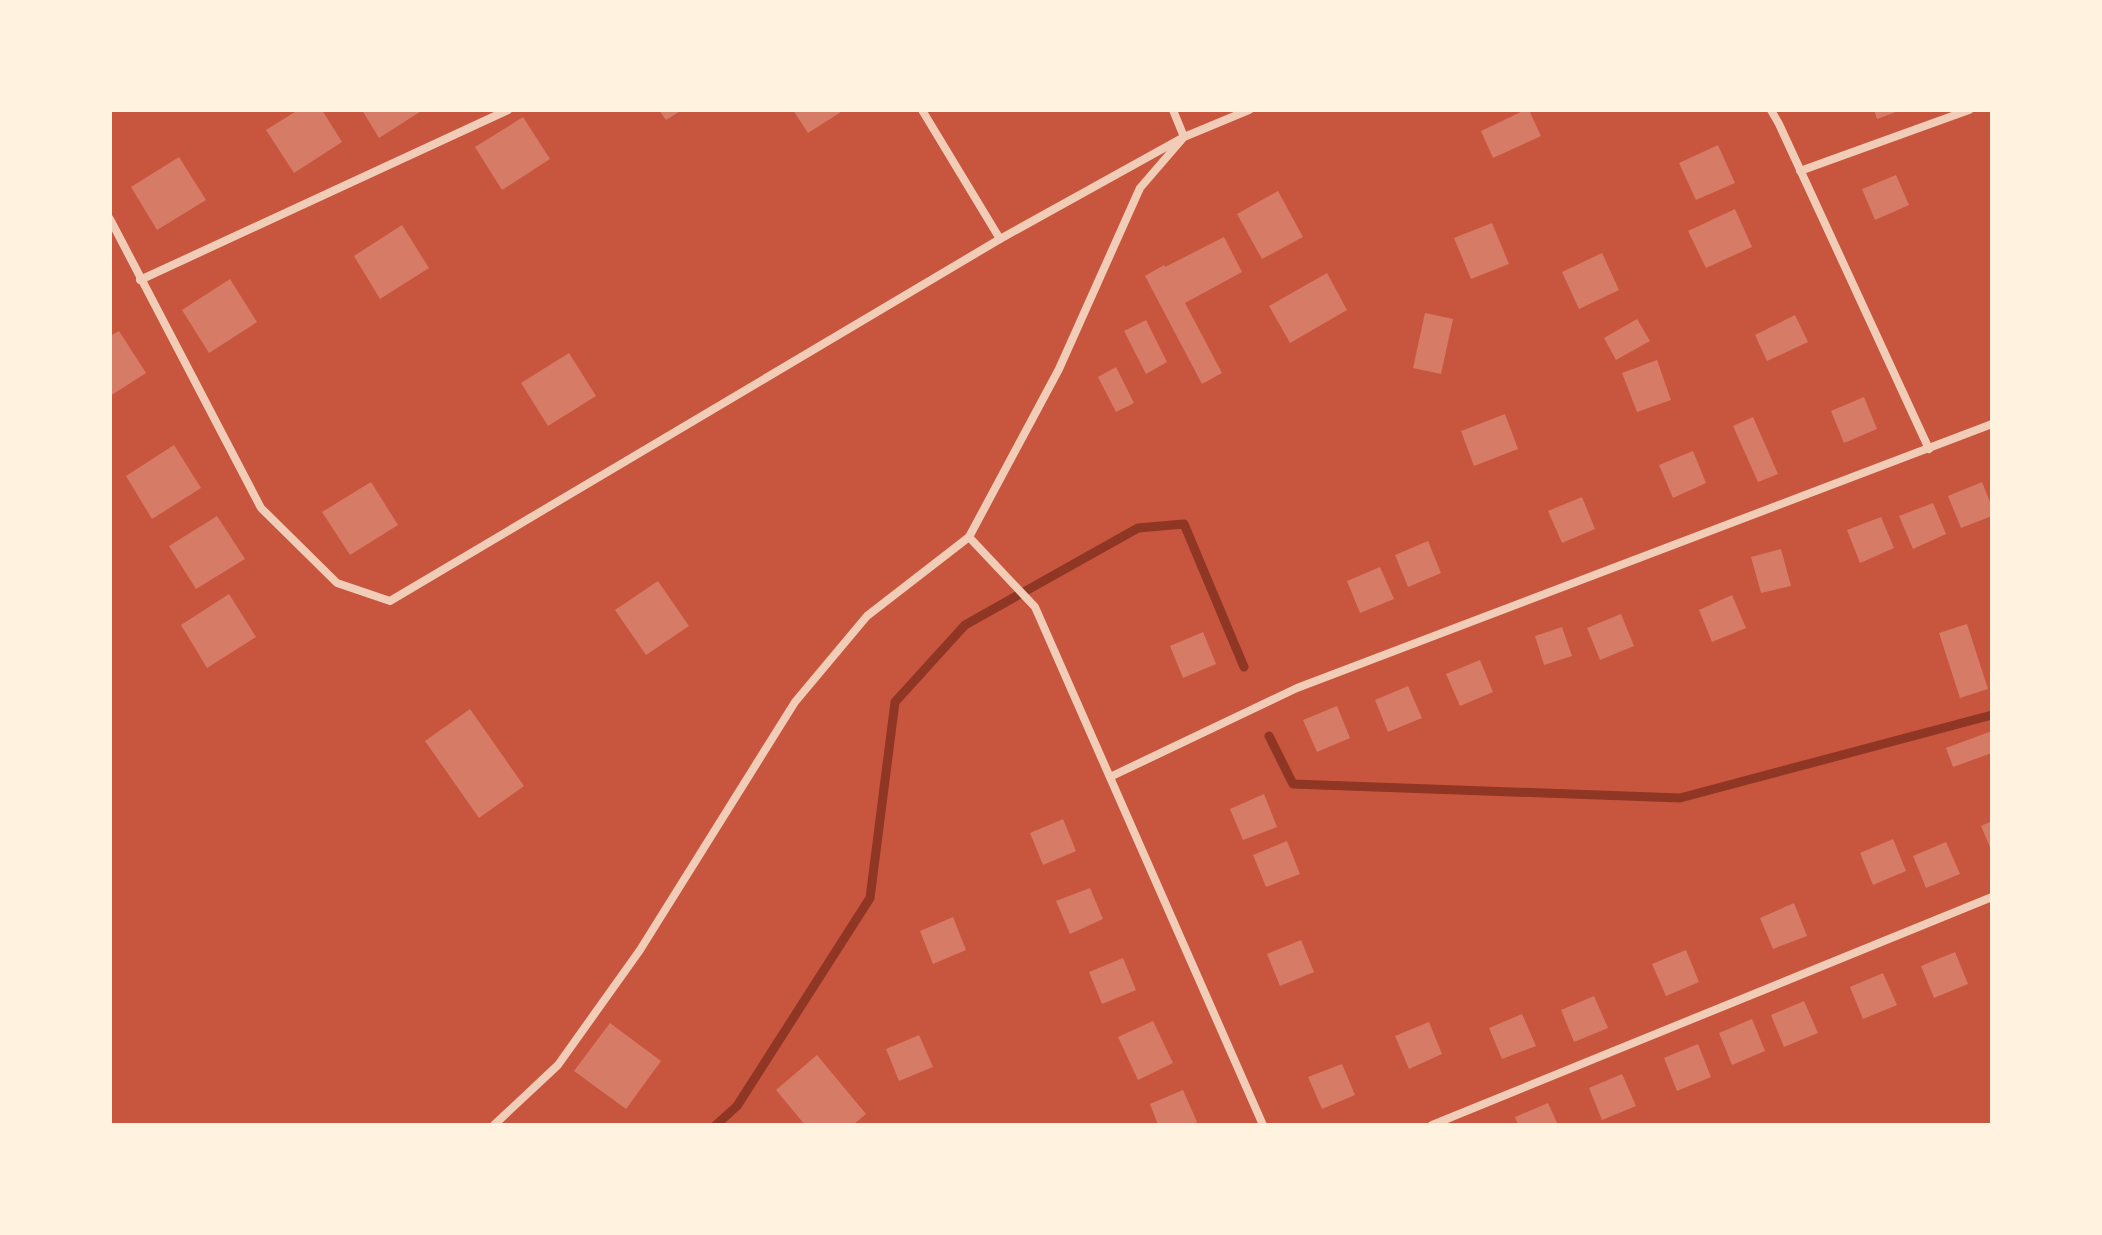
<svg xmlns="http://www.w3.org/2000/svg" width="2102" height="1235" font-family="Raleway,sans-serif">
<rect width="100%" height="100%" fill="#c8553d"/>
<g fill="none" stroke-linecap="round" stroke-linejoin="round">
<g stroke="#8f3625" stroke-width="9">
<polyline points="1269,736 1293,784 1680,798 1992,715"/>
<polyline points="716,1125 737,1106 870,898 895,702 965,625 1138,528 1184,524 1244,667"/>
</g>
</g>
<g fill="#d67c66">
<polygon points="298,110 322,110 342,142 294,173 266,130"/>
<polygon points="362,110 423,110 379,138"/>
<polygon points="659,110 682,110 666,120"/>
<polygon points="793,110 844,110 808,133"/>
<polygon points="1525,110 1529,110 1541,136 1493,158 1481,131"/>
<polygon points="1874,110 1901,110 1877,119"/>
<polygon points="523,117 550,159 502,190 475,147"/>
<polygon points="1718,145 1735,183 1696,200 1679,163"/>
<polygon points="179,157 206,200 157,230 131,187"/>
<polygon points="1896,175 1909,205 1875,220 1862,189"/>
<polygon points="1278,191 1303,237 1262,259 1237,214"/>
<polygon points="1735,209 1752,247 1706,268 1688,231"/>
<polygon points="1492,223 1509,264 1471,279 1454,238"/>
<polygon points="402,225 429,268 380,299 354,256"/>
<polygon points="1224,237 1242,272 1185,303 1222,373 1202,384 1145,276 1164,265 1165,267"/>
<polygon points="1602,253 1619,290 1579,309 1562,272"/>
<polygon points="1327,273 1347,310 1290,343 1269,306"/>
<polygon points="230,279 257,322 209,353 182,310"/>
<polygon points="1425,313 1453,319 1441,374 1413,368"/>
<polygon points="1795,315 1808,342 1767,361 1755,335"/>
<polygon points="1637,319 1650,341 1616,360 1604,338"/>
<polygon points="1146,320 1167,362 1146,374 1124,331"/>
<polygon points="119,331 146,373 110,396 110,336"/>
<polygon points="569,353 596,396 548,426 521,383"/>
<polygon points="1657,360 1671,400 1637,412 1622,373"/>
<polygon points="1116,367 1134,403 1116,412 1098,377"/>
<polygon points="1864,397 1877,429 1844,443 1831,411"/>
<polygon points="1505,414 1518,449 1474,466 1461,431"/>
<polygon points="1753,417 1778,474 1758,482 1733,426"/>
<polygon points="174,445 201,488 152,519 126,476"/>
<polygon points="1693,451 1706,483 1673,498 1659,465"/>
<polygon points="371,482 398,525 350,555 322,512"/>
<polygon points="1982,482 1992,507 1992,516 1961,528 1948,496"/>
<polygon points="1582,497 1595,529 1562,543 1548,511"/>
<polygon points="1933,503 1946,534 1913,549 1899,516"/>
<polygon points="217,516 245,559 196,589 169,546"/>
<polygon points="1881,517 1894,548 1860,563 1847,530"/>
<polygon points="1428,541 1441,573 1408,587 1395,555"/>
<polygon points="1781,549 1791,586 1761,593 1751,557"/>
<polygon points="1380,567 1394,599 1360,613 1347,581"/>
<polygon points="658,581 689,626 646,655 615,610"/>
<polygon points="229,594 256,637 207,668 181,625"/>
<polygon points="1732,595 1746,628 1712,642 1699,610"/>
<polygon points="1621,614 1634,646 1600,660 1587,628"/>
<polygon points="1967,624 1988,689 1960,698 1939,633"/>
<polygon points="1562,627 1572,656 1544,665 1535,636"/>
<polygon points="1203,632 1216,664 1183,678 1170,646"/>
<polygon points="1480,660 1493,692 1460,706 1446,674"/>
<polygon points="1408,686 1422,718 1388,732 1375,700"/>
<polygon points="1337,706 1350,738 1317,752 1303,720"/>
<polygon points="470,709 524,786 479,818 425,741"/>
<polygon points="1992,731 1992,753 1953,767 1946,748"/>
<polygon points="1264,794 1277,827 1243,840 1230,809"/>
<polygon points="1063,819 1076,851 1043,865 1030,833"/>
<polygon points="1992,821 1992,852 1981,826"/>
<polygon points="1893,839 1906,871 1873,885 1860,853"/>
<polygon points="1287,841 1300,874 1266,887 1253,855"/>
<polygon points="1946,842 1960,874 1926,888 1913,856"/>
<polygon points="1090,888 1103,919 1070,934 1056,901"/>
<polygon points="1794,903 1807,936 1773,949 1760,918"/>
<polygon points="953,917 966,950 933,964 920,931"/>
<polygon points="1301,940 1314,972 1280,986 1267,954"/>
<polygon points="1686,950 1699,982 1666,996 1652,964"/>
<polygon points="1955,952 1968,984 1934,998 1921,966"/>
<polygon points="1123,958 1136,990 1102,1004 1089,972"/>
<polygon points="1883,973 1897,1005 1863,1019 1850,987"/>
<polygon points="1594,996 1608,1028 1574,1042 1561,1010"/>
<polygon points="1804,1001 1818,1033 1784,1047 1771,1015"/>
<polygon points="1522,1014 1536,1046 1502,1059 1489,1028"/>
<polygon points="1752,1019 1765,1051 1732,1065 1719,1033"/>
<polygon points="1153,1021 1173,1063 1138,1080 1118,1037"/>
<polygon points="1429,1022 1442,1054 1409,1069 1395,1036"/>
<polygon points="610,1023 661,1061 626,1109 574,1071"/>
<polygon points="919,1035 933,1067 899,1081 886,1049"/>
<polygon points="1698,1044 1711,1077 1677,1091 1664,1058"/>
<polygon points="817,1055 866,1114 853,1125 805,1125 776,1090"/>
<polygon points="1342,1064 1355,1095 1322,1109 1308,1077"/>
<polygon points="1622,1074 1636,1106 1602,1120 1589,1088"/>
<polygon points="1183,1090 1197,1122 1191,1125 1158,1125 1150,1104"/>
<polygon points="1548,1103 1558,1125 1518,1125 1515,1117"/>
</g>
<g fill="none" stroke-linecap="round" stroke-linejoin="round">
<g stroke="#f1ccb7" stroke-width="8">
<polyline points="922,110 1000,239"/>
<polyline points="1771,110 1779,124 1929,449"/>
<polyline points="1800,171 1969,110"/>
<polyline points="110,219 261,508 337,583 390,601 1000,239 1184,137 1173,110"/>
<polyline points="140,280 508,110"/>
<polyline points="969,537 1035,607 1263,1125"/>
<polyline points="1110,777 1297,688 1992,424"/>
<polyline points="494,1125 558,1065 640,950 795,702 867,616 969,537 1059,369 1140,188 1184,137 1249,110"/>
<polyline points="1432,1125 1992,897"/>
</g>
</g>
<rect width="2102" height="1235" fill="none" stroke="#fff3e0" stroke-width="224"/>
</svg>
